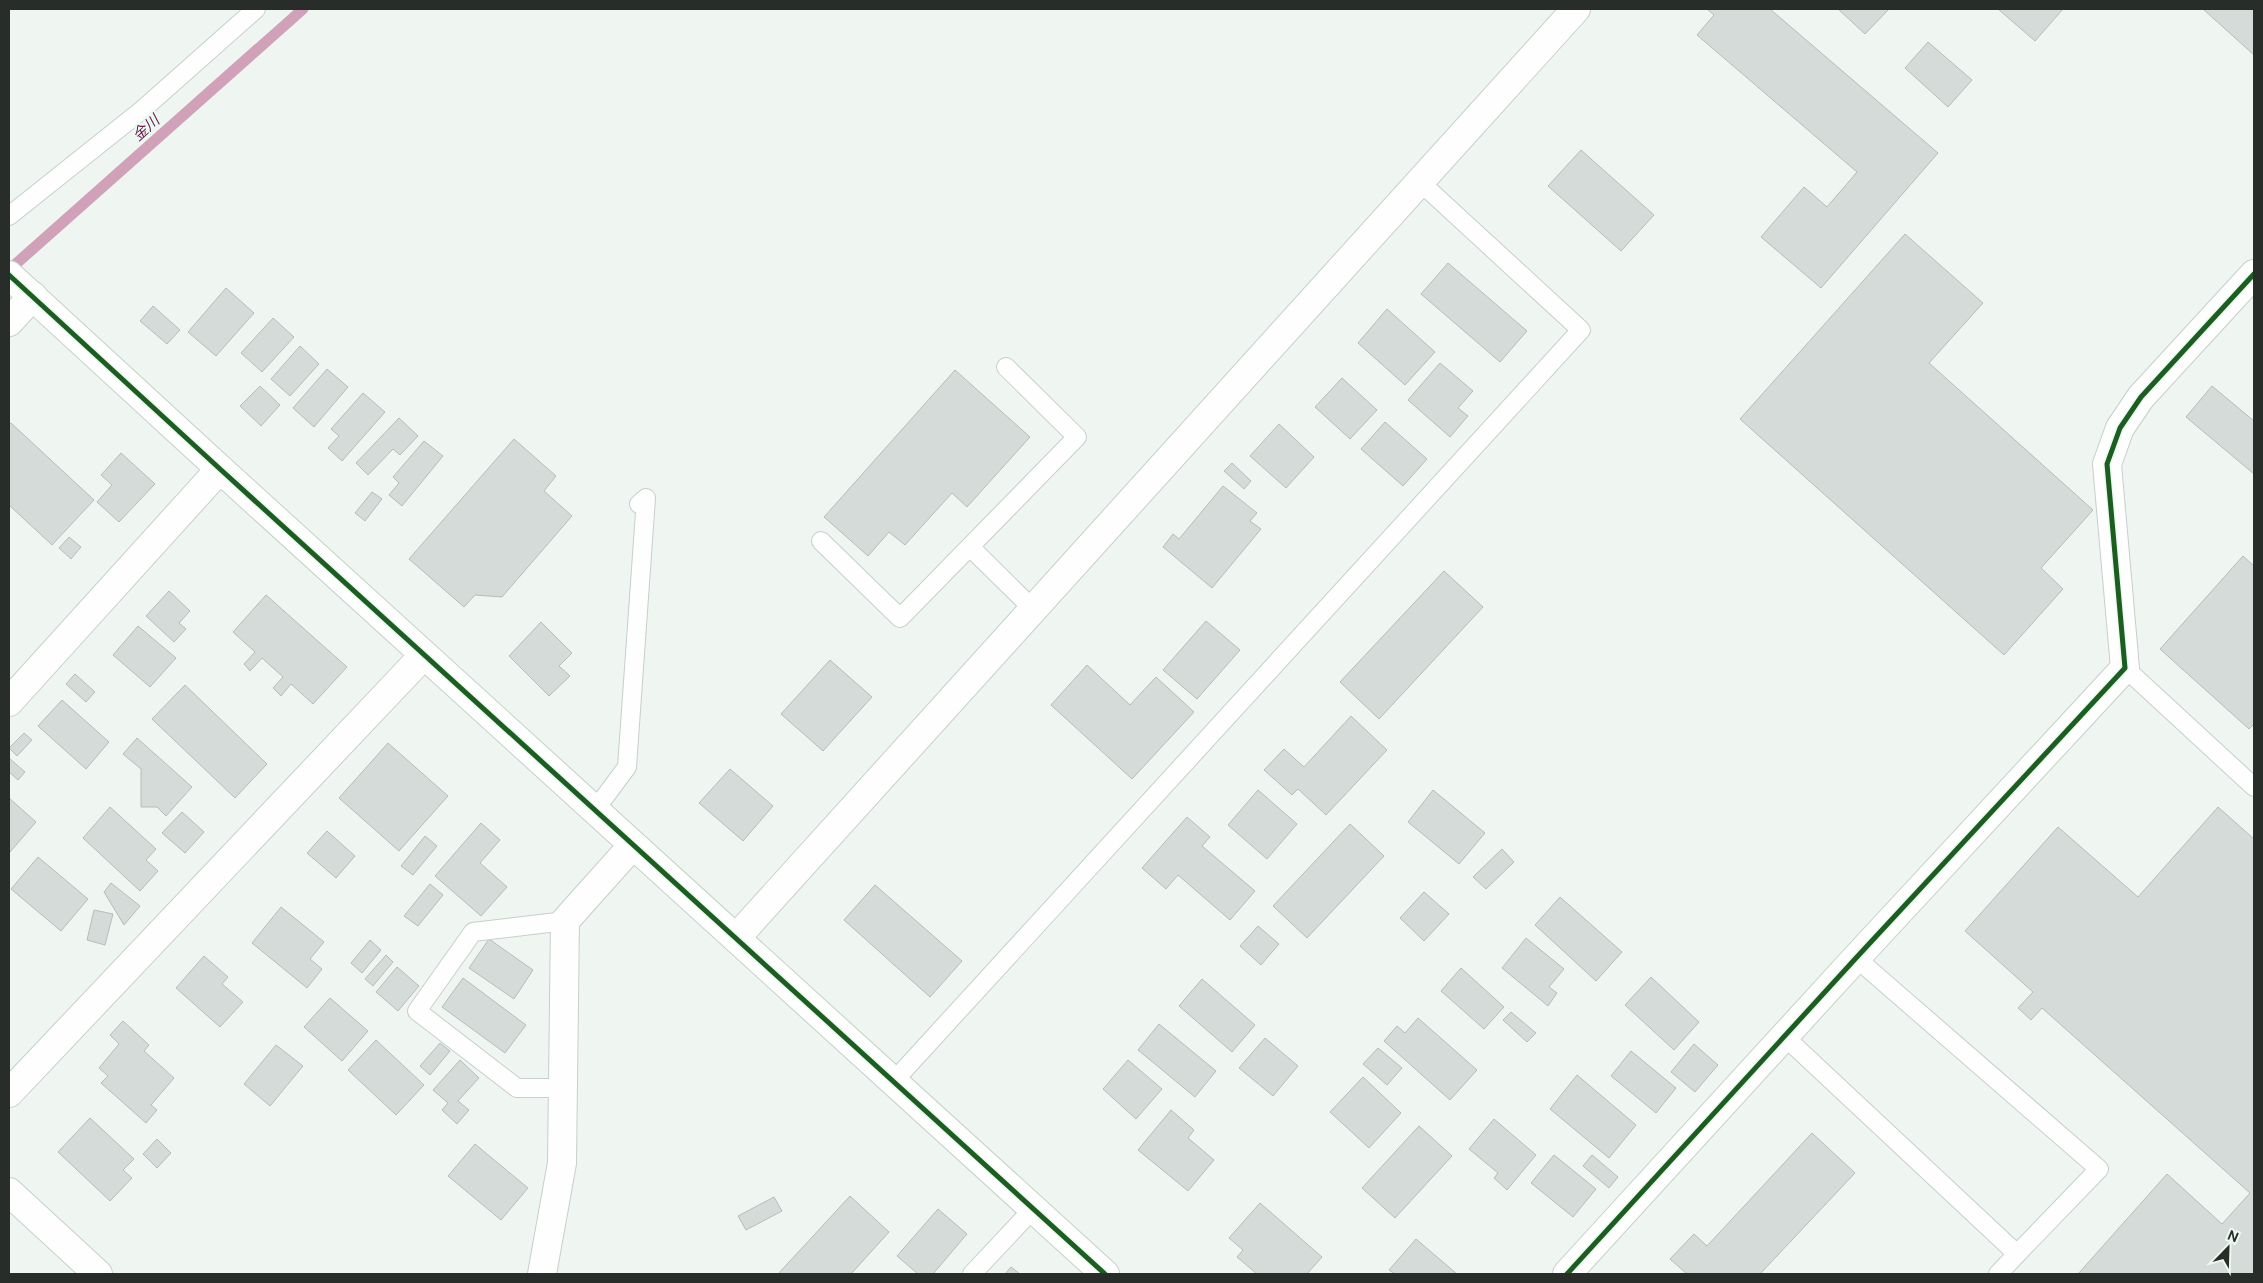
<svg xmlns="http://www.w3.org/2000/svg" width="2263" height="1283" font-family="'DM Sans','Noto Sans JP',sans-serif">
<rect width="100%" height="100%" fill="#eff6f2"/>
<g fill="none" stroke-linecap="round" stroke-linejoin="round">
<polyline stroke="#d0a1b9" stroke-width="11" points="9,270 303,9"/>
</g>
<g fill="#d5dbd8" stroke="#b7bcb9">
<polygon points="1707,9 1770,9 1938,153 1821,288 1761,237 1804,187 1827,207 1857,172 1697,35 1714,15"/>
<polygon points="1838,9 1889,9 1865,34"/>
<polygon points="1998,9 2063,9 2035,41"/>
<polygon points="2203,9 2254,9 2254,55"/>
<polygon points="1928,42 1972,80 1948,107 1905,68"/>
<polygon points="1581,150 1654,215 1621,251 1548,186"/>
<polygon points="1905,234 1983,303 1929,363 2093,510 2041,568 2063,589 2004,655 1740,419"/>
<polygon points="1448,263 1527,331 1500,362 1421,294"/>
<polygon points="226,288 254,313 216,356 188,332"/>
<polygon points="153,306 180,330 167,344 140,321"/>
<polygon points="1387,309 1435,352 1405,385 1358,343"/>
<polygon points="273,318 294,337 262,372 241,353"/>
<polygon points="300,346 319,364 290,396 271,379"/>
<polygon points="1440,363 1473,391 1458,408 1468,416 1450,437 1408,400"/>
<polygon points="327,369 348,387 314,427 293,408"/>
<polygon points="955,370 1030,437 967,507 952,493 905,545 889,532 868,556 824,517"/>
<polygon points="1342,378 1377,410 1350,439 1315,407"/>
<polygon points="260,386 280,405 261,426 240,406"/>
<polygon points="2212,386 2254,421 2254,474 2186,417"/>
<polygon points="363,393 385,412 342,461 328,448 339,436 331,429"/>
<polygon points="399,418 418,436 400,455 393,449 368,475 356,463"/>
<polygon points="1385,422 1427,459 1403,486 1361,449"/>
<polygon points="11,423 94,500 52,545 9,505 9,425"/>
<polygon points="1279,424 1314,457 1286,488 1250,456"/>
<polygon points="514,439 556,476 544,491 572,516 502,597 475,595 464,607 409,559"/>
<polygon points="424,441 443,456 402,506 389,495 399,483 393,477"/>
<polygon points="121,453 155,484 119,522 97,502 112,485 101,475"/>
<polygon points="1232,463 1251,481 1244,489 1224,471"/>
<polygon points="1223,486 1257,513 1250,521 1261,529 1212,588 1163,547 1173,534 1179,539"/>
<polygon points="372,492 382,499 365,521 355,513"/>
<polygon points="69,537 81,547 71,559 59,548"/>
<polygon points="2243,556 2254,566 2254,724 2249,729 2160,649"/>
<polygon points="1444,571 1483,607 1379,719 1340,682"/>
<polygon points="169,591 190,611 179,623 186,629 174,642 146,616"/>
<polygon points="266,595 347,667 313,704 291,684 281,696 273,688 283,677 262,658 250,671 244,664 255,652 233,632"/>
<polygon points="1206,621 1240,650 1197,699 1163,670"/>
<polygon points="541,622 572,653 559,666 570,676 549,696 509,656"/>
<polygon points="138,626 176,658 150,687 113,655"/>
<polygon points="830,660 872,697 823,751 781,714"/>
<polygon points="1087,665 1130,705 1156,677 1194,712 1132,779 1051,705"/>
<polygon points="75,674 95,692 86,702 66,684"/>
<polygon points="185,685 267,764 235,798 152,719"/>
<polygon points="62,700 109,742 86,769 38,726"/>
<polygon points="1351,716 1387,750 1326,815 1298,789 1292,795 1264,770 1284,749 1304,767"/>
<polygon points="24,733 32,740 17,756 9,748"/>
<polygon points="137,738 192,787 166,816 157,807 141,807 141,769 123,754"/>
<polygon points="388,743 448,796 399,851 339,798"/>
<polygon points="9,758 25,772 18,780 9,772"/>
<polygon points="730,769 773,806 743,841 699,803"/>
<polygon points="1258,790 1297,824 1267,859 1228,825"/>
<polygon points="1433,790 1485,833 1459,864 1408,822"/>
<polygon points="9,798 36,822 10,852 9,851"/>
<polygon points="110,807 156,849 146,860 158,871 140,891 83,838"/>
<polygon points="2218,807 2254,839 2254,1274 2078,1274 2167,1174 2222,1224 2250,1193 2042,1008 2031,1020 2018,1008 2033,992 1965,931 2058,827 2138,897"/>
<polygon points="182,812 204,832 185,853 162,833"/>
<polygon points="1187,817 1210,837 1202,846 1255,891 1230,920 1178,875 1166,889 1142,868"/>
<polygon points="481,823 500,840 480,863 507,887 481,916 435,876"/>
<polygon points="1350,824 1384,856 1307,938 1273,906"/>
<polygon points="327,831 355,856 336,878 307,853"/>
<polygon points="425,836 437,846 413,875 401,866"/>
<polygon points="1502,849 1514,862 1486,889 1473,877"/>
<polygon points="38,857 88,899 61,931 11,889"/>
<polygon points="111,883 140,906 124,925 104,892"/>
<polygon points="430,884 443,895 418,926 404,916"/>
<polygon points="875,885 962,961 930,997 844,920"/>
<polygon points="1424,892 1449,914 1424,941 1400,918"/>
<polygon points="1560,897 1622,952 1596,981 1535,925"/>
<polygon points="281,907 324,942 310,959 322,969 307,988 252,943"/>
<polygon points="94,910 113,914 105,945 87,940"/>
<polygon points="1258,926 1279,944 1261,965 1240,946"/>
<polygon points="1526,938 1564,969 1549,987 1557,993 1548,1006 1502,968"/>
<polygon points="489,939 533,970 514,999 469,968"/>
<polygon points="370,940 381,950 362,973 351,963"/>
<polygon points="386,955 393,962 373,986 365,979"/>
<polygon points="204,956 228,977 222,984 243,1002 220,1027 176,988"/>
<polygon points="397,967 419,986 398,1011 376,992"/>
<polygon points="1461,968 1504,1007 1484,1029 1441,991"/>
<polygon points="1651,977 1699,1022 1674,1050 1625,1005"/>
<polygon points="463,978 526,1025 505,1053 442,1007"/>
<polygon points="1202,979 1255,1025 1232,1052 1179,1006"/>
<polygon points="330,998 368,1031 342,1061 304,1027"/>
<polygon points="1511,1012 1536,1033 1527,1042 1503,1020"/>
<polygon points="1418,1018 1477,1070 1450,1100 1384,1041 1397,1026 1405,1033"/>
<polygon points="123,1021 149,1045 144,1051 174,1078 151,1105 157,1110 146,1123 101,1083 108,1076 99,1068 119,1044 110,1035"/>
<polygon points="1159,1024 1216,1071 1195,1097 1138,1050"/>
<polygon points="1265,1038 1298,1066 1273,1096 1239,1068"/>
<polygon points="376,1040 424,1085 396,1115 348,1070"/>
<polygon points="440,1043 450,1051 430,1075 420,1066"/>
<polygon points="1694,1044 1718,1065 1695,1092 1671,1072"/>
<polygon points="276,1045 303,1066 270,1106 244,1084"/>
<polygon points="1378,1048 1402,1068 1387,1085 1363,1064"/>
<polygon points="1631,1051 1676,1088 1656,1113 1611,1076"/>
<polygon points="460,1060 479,1078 458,1101 469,1110 457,1124 442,1110 448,1103 433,1090"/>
<polygon points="1128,1060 1162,1089 1136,1119 1103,1089"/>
<polygon points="1577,1075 1636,1125 1609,1158 1550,1109"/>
<polygon points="1363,1077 1401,1113 1369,1148 1330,1112"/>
<polygon points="1171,1110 1194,1130 1188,1138 1214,1160 1188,1191 1138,1150"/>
<polygon points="90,1118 134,1159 123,1170 132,1178 110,1201 58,1152"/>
<polygon points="1494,1119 1536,1155 1507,1190 1494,1178 1498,1173 1469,1149"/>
<polygon points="1419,1126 1452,1156 1395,1218 1362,1188"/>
<polygon points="1812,1133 1855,1173 1760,1274 1687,1274 1670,1259 1694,1234 1707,1246"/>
<polygon points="157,1139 171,1153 157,1168 143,1154"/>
<polygon points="475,1144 528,1188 501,1220 448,1176"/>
<polygon points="1554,1155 1596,1189 1573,1217 1531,1183"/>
<polygon points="1592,1155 1618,1177 1609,1188 1583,1166"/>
<polygon points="850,1196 889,1232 851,1274 778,1274"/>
<polygon points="774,1197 782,1211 746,1230 738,1216"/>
<polygon points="1260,1203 1322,1257 1307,1274 1257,1274 1237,1257 1243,1250 1229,1238"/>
<polygon points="938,1209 967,1234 933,1274 918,1274 897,1256"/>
<polygon points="1416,1239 1457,1274 1395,1274 1389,1270"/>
<polygon points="1011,1267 1020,1274 1005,1274"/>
</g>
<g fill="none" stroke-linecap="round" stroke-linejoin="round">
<g stroke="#c8cecb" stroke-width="20">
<g id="lane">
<polyline points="9,216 142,110 256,9"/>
<polyline points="821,541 900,618 1077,437 1006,367"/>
<polyline points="970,547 1033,609"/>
<polyline points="2125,668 2254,787"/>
<polyline points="595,810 627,767 646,498 639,504"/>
<polyline points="1856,958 2099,1169 2017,1254"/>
<polyline points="1785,1037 2017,1254 1998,1274"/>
<polyline points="893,1082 1581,330 1419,181"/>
<polyline points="563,1088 517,1088 417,1011 473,932 565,921"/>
<polyline points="972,1274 1033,1209"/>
</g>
</g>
<g stroke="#c8cecb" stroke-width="30">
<g id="street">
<polyline points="9,702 220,469"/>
<polyline points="9,1093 424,655"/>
<polyline points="9,1192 98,1274"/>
<polyline points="542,1274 562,1163 565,921 633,845"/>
<polyline points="1567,1274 1856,958 2125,668 2107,464 2120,428 2141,397 2254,274"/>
</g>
</g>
<g stroke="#c8cecb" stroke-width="30">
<g id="secondary">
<polyline points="9,275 220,469 1105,1274"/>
<polyline points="9,322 33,296"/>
<polyline points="736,938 1576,9"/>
</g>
</g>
<use href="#lane" stroke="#fdfefd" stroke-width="18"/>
<use href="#street" stroke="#fdfefd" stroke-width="28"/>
<use href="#secondary" stroke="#fdfefd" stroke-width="28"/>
<g stroke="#ecf9f1" stroke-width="8">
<g id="cycleway">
<polyline points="9,275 220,469 1105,1274"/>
<polyline points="1567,1274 1856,958 2125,668 2107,464 2120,428 2141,397 2254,274"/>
</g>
</g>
<use href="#cycleway" stroke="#1b5e20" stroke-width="5"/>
</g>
<g text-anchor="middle" stroke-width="5" stroke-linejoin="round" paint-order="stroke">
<g font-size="15" font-style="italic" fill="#6b184c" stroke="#ecf9f1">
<text transform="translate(146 128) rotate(-42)" y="5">金川</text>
</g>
</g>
<rect width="2263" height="1283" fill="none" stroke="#282d2a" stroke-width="20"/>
<g transform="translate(2228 1248) rotate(23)" stroke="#ecf9f1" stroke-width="4" paint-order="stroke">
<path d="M0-4L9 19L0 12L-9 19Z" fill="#282d2a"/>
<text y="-8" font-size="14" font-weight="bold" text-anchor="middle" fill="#282d2a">N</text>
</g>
</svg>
